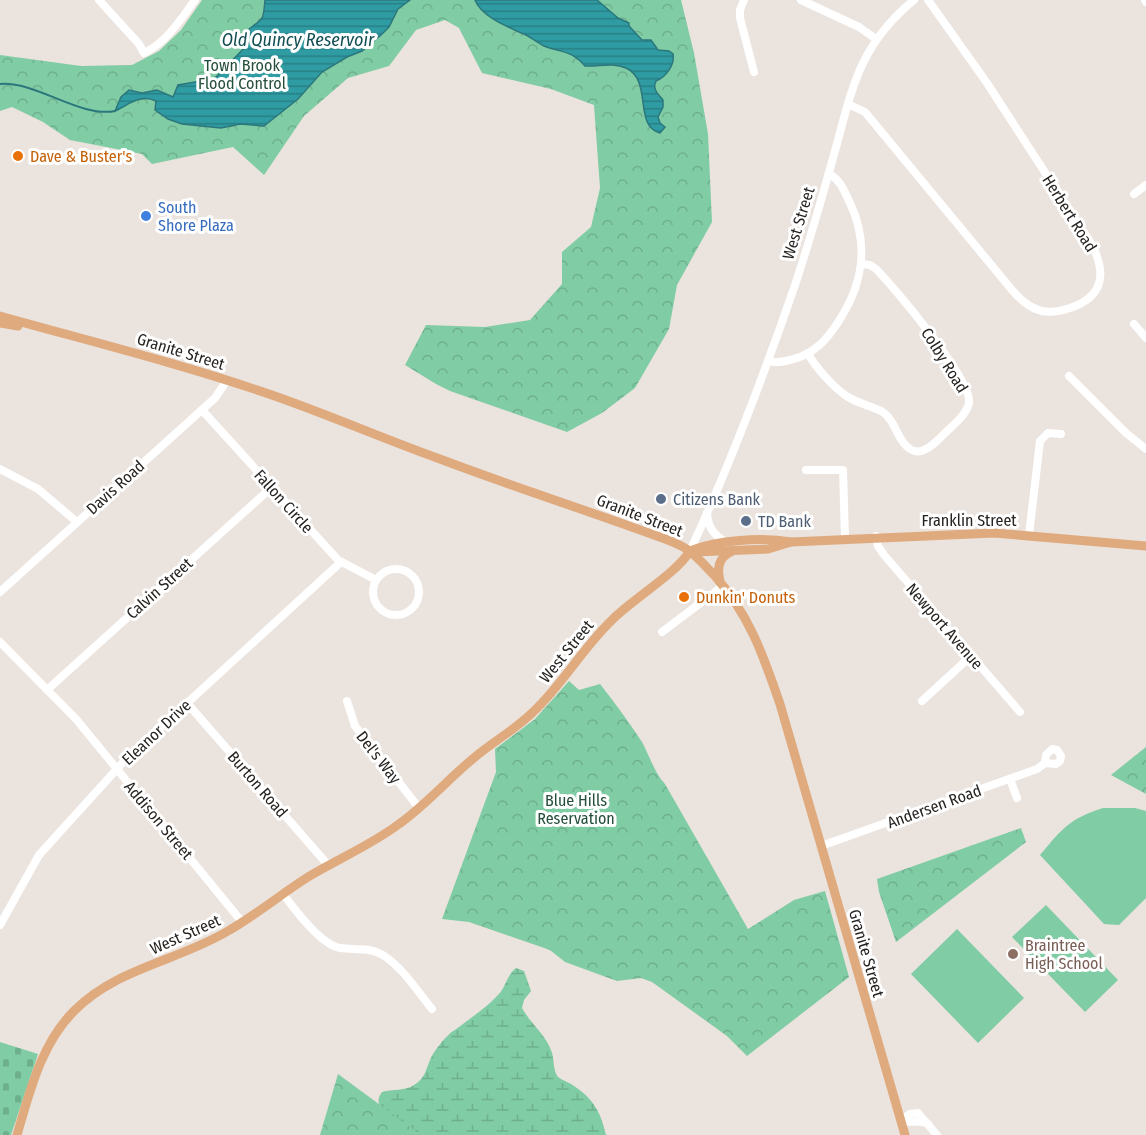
<svg xmlns="http://www.w3.org/2000/svg" width="1146" height="1135" font-family="'Fira Sans Condensed',sans-serif">
<defs>
<pattern id="wetland-marsh" width="20" height="14" patternUnits="userSpaceOnUse" patternTransform="scale(1.5)"><rect width="20" height="14" fill="#80cca4"/><path d="M1 5h8M5 5V1M11 12h8M15 12V8" fill="none" stroke="#6eaf8d"/></pattern>
<pattern id="cemetery-stones" width="16" height="16" patternUnits="userSpaceOnUse" patternTransform="scale(1.5)"><rect width="16" height="16" fill="#80cca4"/><path d="M2 7V4a2 2 0 0 1 4 0v3zM10 15v-3a2 2 0 0 1 4 0v3z" fill="#6eaf8d"/></pattern>
<pattern id="park-crowns" width="20" height="18" patternUnits="userSpaceOnUse" patternTransform="scale(1.5)"><rect width="20" height="18" fill="#80cca4"/><path d="M2 6a3 3 0 1 1 6 0M12 15a3 3 0 1 1 6 0" fill="none" stroke="#6eaf8d"/></pattern>
<pattern id="water-rules" width="6" height="5" patternUnits="userSpaceOnUse" patternTransform="scale(1.5)"><rect width="6" height="5" fill="#2f9ca4"/><path d="M0 2.5h6" fill="none" stroke="#287f85"/></pattern>
</defs>
<rect width="100%" height="100%" fill="#ebe3de"/>
<g fill="#80cca4">
<path d="M1103,808h32l11,3v87l-27,27 -15,-1 -64,-69c23,-27 29,-36 63,-47z"/>
<polygon points="1046,905 1118,980 1085,1012 1012,937"/>
<polygon points="957,929 1024,998 978,1043 911,974"/>
</g>
<path fill="url(#wetland-marsh)" d="M516,968l8,3 7,20 -7,9 -2,8c8,15 23,26 29,42 4,9 1,19 7,27 5,4 11,5 16,9 20,13 27,27 32,49h-189l-36,-27c-4,-7 -3,-10 1,-16 11,-3 23,-1 32,-7 12,-7 12,-17 17,-27 3,-7 17,-25 24,-28 14,-11 30,-21 42,-34 9,-8 9,-20 19,-28z"/>
<polygon fill="url(#cemetery-stones)" points="0,1042 38,1054 11,1135 0,1135"/>
<g fill="url(#park-crowns)">
<polygon points="202,0 681,0 694,53 708,134 712,222 677,285 669,329 635,388 602,413 567,432 450,391 436,384 405,365 426,325 485,327 530,320 562,284 562,252 591,227 600,188 594,105 551,89 482,73 459,28 445,20 416,30 389,66 348,78 304,116 264,175 233,147 152,164 142,154 70,140 43,122 12,107 0,111 0,55 81,66 132,65 159,51 181,30"/>
<path d="M569,681l10,9 21,-6c15,19 29,38 42,58 8,15 12,30 23,42l83,145 46,-29 31,-9 24,86 -102,79 -20,-20 -75,-54 -11,-4 -24,3 -52,-19 -15,-12 -81,-28 -27,-3 54,-147 -1,-23 40,-30z"/>
<polygon points="1146,747 1146,794 1111,775"/>
<polygon points="1021,828 1026,842 896,942 879,892 877,879"/>
<polygon points="338,1074 421,1135 320,1135"/>
</g>
<g fill="url(#water-rules)" stroke="#2c777c" stroke-width="1.5">
<path d="M265,0h145l-12,9 -9,18 -8,8 -19,16 -15,6 -25,15 -24,27 -34,27 -24,-2 -19,4 -39,-4 -14,-5 -13,-9 1,-9c-16,-8 -29,5 -41,10l6,-14 8,-7 13,3 15,-3 16,7 5,-12 29,-5 9,-3 35,-36 -2,-12c16,-12 14,-9 16,-29z"/>
<path d="M475,0h122l21,18 11,5v3l13,14h9l7,10 11,1 4,3c2,11 -7,23 -17,27 -4,8 2,13 7,19v7l-5,10 2,6 5,4 -5,6c-27,-7 -7,-53 -34,-65 -14,-6 -28,-1 -41,-2 -15,-17 -24,-13 -41,-20 -6,-3 -11,-7 -16,-10 -17,-8 -46,-18 -53,-36z"/>
</g>
<g fill="none" stroke-linecap="round" stroke-linejoin="round">
<path stroke="#2c777c" stroke-width="2" d="M0,84c36,-3 80,34 115,27"/>
<g stroke="#fff" stroke-width="8">
<path d="M99,0l40,44 5,9c22,-10 37,-34 51,-53"/>
<polyline points="744,0 740,10 740,18 754,72"/>
<polyline points="801,0 859,27 876,39"/>
<polyline points="1145,0 1146,2"/>
<path d="M848,104l17,8 147,178c8,9 17,18 30,21 10,2 19,0 28,-3 33,-11 37,-34 22,-63l-105,-162 -59,-83"/>
<polyline points="1134,194 1146,185"/>
<polyline points="1134,324 1146,338"/>
<path d="M808,353c6,13 27,36 40,44 10,6 22,9 33,14 15,8 16,32 31,39 11,6 24,-8 31,-15 9,-9 23,-19 26,-32 4,-22 -75,-116 -93,-134l-6,-4 -9,-1"/>
<path d="M769,361c10,3 21,-1 31,-4 20,-8 31,-23 42,-41 22,-36 26,-75 8,-113 -6,-12 -9,-23 -21,-29"/>
<polyline points="1069,376 1126,433 1146,449"/>
<polyline points="202,410 338,560 376,580"/>
<polyline points="0,469 38,489 77,522"/>
<polyline points="806,470 843,470 845,538"/>
<path d="M707,513c1,15 7,22 20,30"/>
<polyline points="1029,535 1040,441 1048,433 1061,434"/>
<polyline points="876,536 878,546 884,555 1020,712"/>
<path d="M690,551c40,-86 74,-176 105,-266 14,-42 26,-84 38,-127 19,-67 24,-111 81,-158"/>
<circle cx="396" cy="592" r="23"/>
<polyline points="0,592 215,398 227,380"/>
<polyline points="662,632 723,586"/>
<polyline points="0,642 76,719 242,922"/>
<polyline points="47,690 272,487"/>
<polyline points="347,701 355,726 419,808"/>
<polyline points="922,701 971,656"/>
<polyline points="187,703 328,865"/>
<polygon points="1052,749 1057,750 1061,756 1060,761 1056,764 1045,763 1046,755"/>
<polyline points="1010,779 1017,798"/>
<polyline points="821,846 1037,769 1045,763"/>
<path d="M283,894c12,16 38,51 57,54 14,2 28,-1 41,6 21,12 36,37 51,55"/>
<polyline points="0,925 39,855 126,759 341,562"/>
<polyline points="901,1120 910,1114 918,1113 937,1135"/>
<path d="M901,1120c9,4 18,-1 27,4"/>
</g>
<g stroke="#dfaa7d" stroke-width="9">
<path d="M0,316c89,25 178,47 266,77 59,20 115,45 174,66 71,27 143,50 214,76 11,4 24,8 34,15 10,7 18,17 27,26 35,40 48,79 65,128l125,431"/>
<polyline points="0,323 18,326"/>
<path d="M690,551c27,-11 72,-14 101,-9l203,-9 152,13"/>
<polyline points="695,552 768,549 791,542"/>
<path d="M720,581c-3,-13 -2,-23 11,-29"/>
<path d="M17,1135c13,-44 24,-91 57,-124 42,-43 104,-50 154,-80 28,-16 53,-37 80,-54 30,-18 63,-32 91,-53 28,-20 50,-46 76,-67 19,-16 41,-28 58,-45 29,-27 49,-63 78,-91 21,-22 64,-46 79,-70"/>
</g>
</g>
<g fill="#e8710a" stroke="#fff" stroke-width="2">
<circle cx="18" cy="156" r="6"/>
<circle cx="684" cy="597" r="6"/>
</g>
<circle fill="#3f7fe0" stroke="#fff" stroke-width="2" cx="146" cy="216" r="6"/>
<g fill="#5c6f8a" stroke="#fff" stroke-width="2">
<circle cx="661" cy="499" r="6"/>
<circle cx="746" cy="521" r="6"/>
</g>
<circle fill="#8d6e63" stroke="#fff" stroke-width="2" cx="1013" cy="954" r="6"/>
<g text-anchor="middle" stroke-width="6" stroke-linejoin="round" paint-order="stroke">
<g font-size="16" fill="#244e39" stroke="#fff">
<text x="242" y="71">Town Brook<tspan x="242" dy="18">Flood Control</tspan></text>
<text x="576" y="806">Blue Hills<tspan x="576" dy="18">Reservation</tspan></text>
</g>
<g font-size="16" fill="#c56008" stroke="#fff" text-anchor="start">
<text x="30" y="162">Dave &amp; Buster's</text>
<text x="696" y="603">Dunkin' Donuts</text>
</g>
<g font-size="16" fill="#366cbe" stroke="#fff" text-anchor="start">
<text x="158" y="213">South<tspan x="158" dy="18">Shore Plaza</tspan></text>
</g>
<g font-size="16" fill="#252220" stroke="#fff">
<text transform="translate(1070 213) rotate(58)" y="6">Herbert Road</text>
<text transform="translate(798 223) rotate(-73)" y="6">West Street</text>
<text transform="translate(181 351) rotate(17)" y="6">Granite Street</text>
<text transform="translate(945 360) rotate(58)" y="6">Colby Road</text>
<text transform="translate(115 487) rotate(-42)" y="6">Davis Road</text>
<text transform="translate(284 501) rotate(48)" y="6">Fallon Circle</text>
<text transform="translate(640 515) rotate(21)" y="6">Granite Street</text>
<text x="969" y="526">Franklin Street</text>
<text transform="translate(159 588) rotate(-42)" y="6">Calvin Street</text>
<text transform="translate(945 626) rotate(49)" y="6">Newport Avenue</text>
<text transform="translate(566 651) rotate(-51)" y="6">West Street</text>
<text transform="translate(156 732) rotate(-43)" y="6">Eleanor Drive</text>
<text transform="translate(379 757) rotate(52)" y="6">Del's Way</text>
<text transform="translate(258 784) rotate(49)" y="6">Burton Road</text>
<text transform="translate(934 806) rotate(-20)" y="6">Andersen Road</text>
<text transform="translate(159 820) rotate(50)" y="6">Addison Street</text>
<text transform="translate(185 934) rotate(-24)" y="6">West Street</text>
<text transform="translate(867 953) rotate(74)" y="6">Granite Street</text>
</g>
<g font-size="16" fill="#4e5e75" stroke="#fff" text-anchor="start">
<text x="673" y="505">Citizens Bank</text>
<text x="758" y="527">TD Bank</text>
</g>
<g font-size="16" fill="#785e54" stroke="#fff" text-anchor="start">
<text x="1025" y="951">Braintree<tspan x="1025" dy="18">High School</tspan></text>
</g>
<g font-size="18" font-style="italic" fill="#114e53" stroke="#fff">
<text x="298" y="46">Old Quincy Reservoir</text>
</g>
</g>
</svg>
